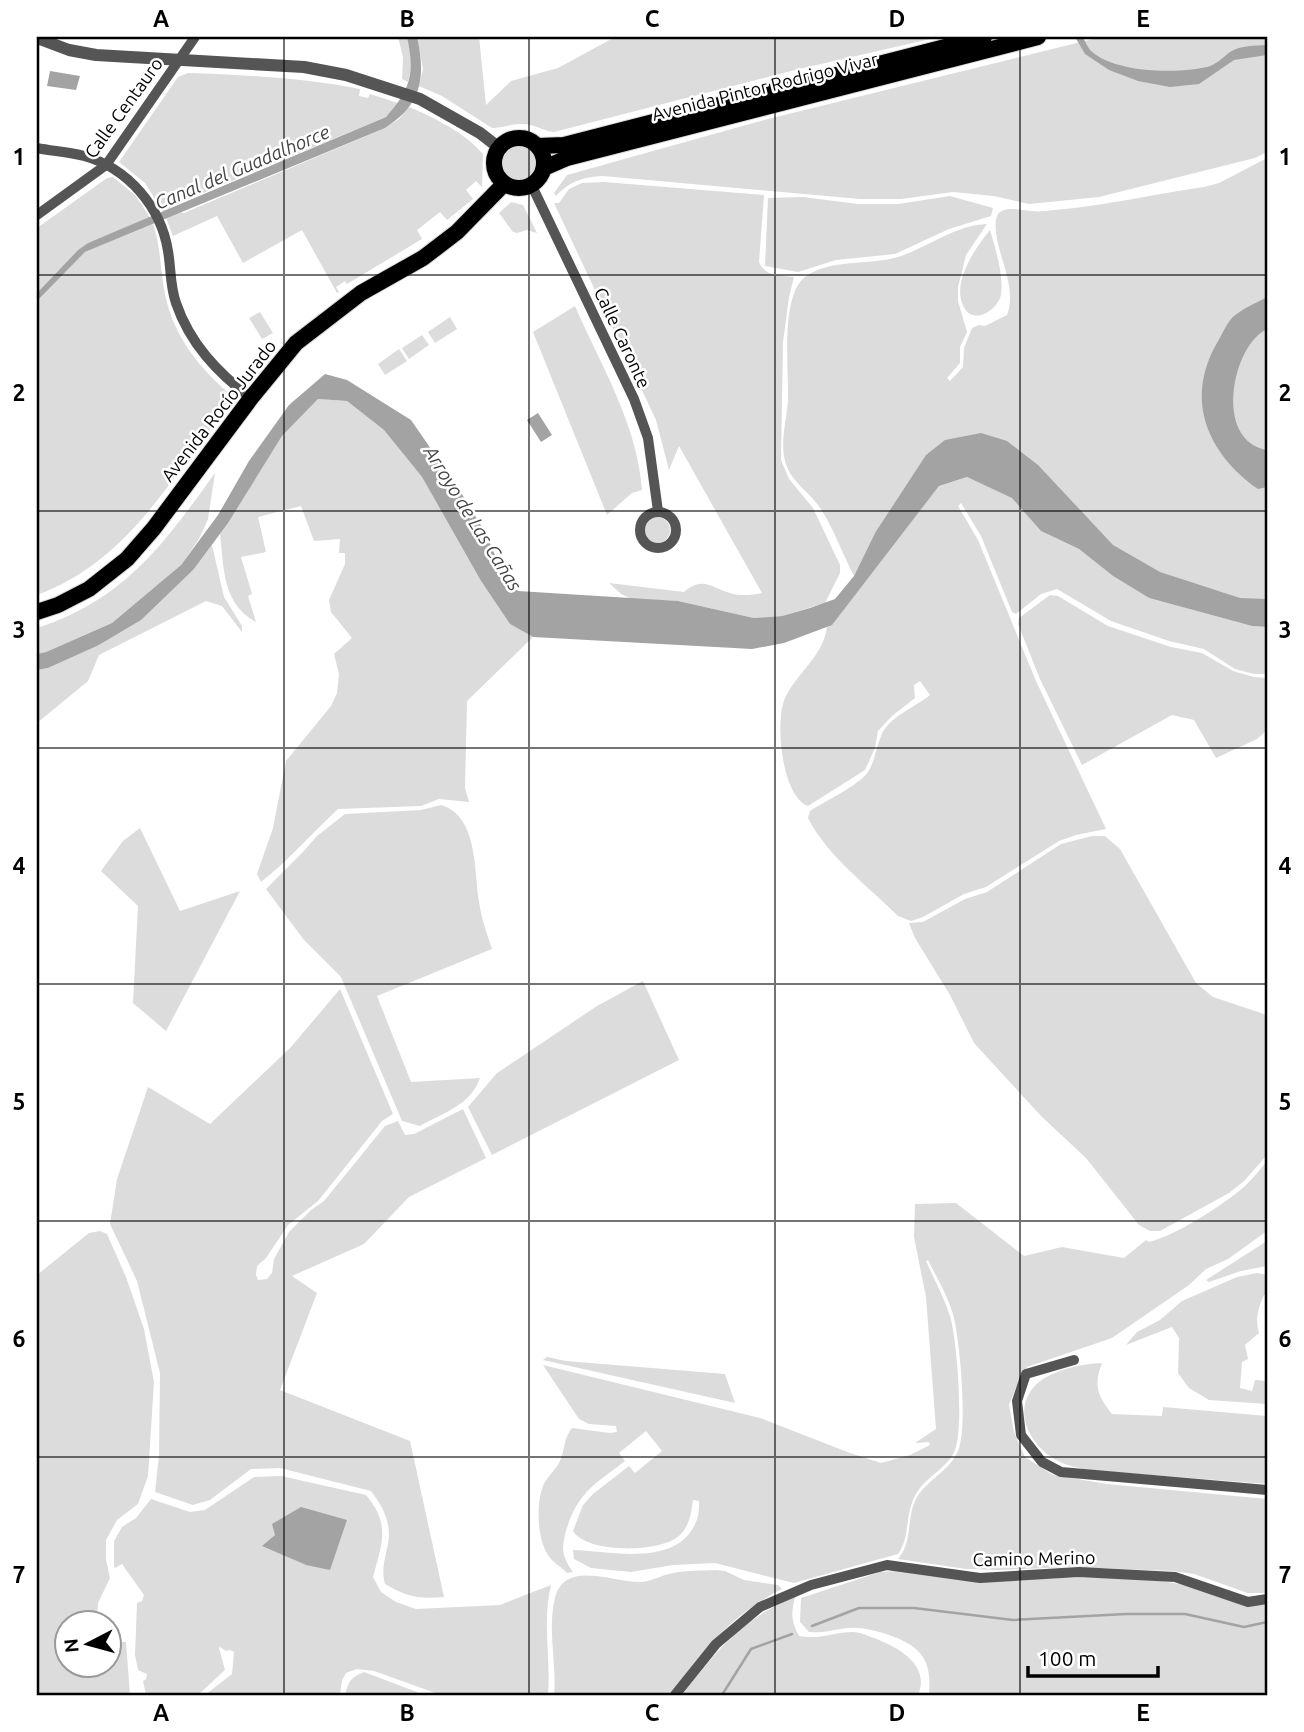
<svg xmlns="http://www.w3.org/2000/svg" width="1304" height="1732" font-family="Ubuntu,sans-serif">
<rect width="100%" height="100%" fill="#fff"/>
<g fill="#dcdcdc" fill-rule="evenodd">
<path d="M398,37h9c4,16 6,28 1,45l-6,-3 1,-22z"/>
<path d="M417,37h62l7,68 25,-24 47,-13 57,-31h324l-144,33 -241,62c-11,-1 -21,-9 -33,-8 -10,0 -19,4 -29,4l-50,-32 -23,-10 4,-17z"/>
<path d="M1101,37h166v115l-12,6 -156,39 -70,7 -35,-8 -41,-4 -52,7h-41l-257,-23c-20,1 -33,5 -47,20l-2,-3 13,-18 197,-55z"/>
<path d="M188,73c58,2 115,5 172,16l-1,7 9,2 2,-4 28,9 -12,14 -207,86 -16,9 -18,-29 -26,-21 59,-85z"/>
<path d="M409,107c26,11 56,26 74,47l-1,33 -6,-6 -10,9 7,9 -26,21 -7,-8 -23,18 5,9 -75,45 -2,-3 -9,6 3,5 -2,1 -35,-63 -59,33 -26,-47 -44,20 -7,-18 12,-6 6,1 201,-85 14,-9z"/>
<circle cx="519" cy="164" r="19"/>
<path d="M1267,158v462l-126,-38 -160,-149 -106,100 -21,43c-11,-21 -23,-54 -36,-71 -11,-15 -26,-23 -32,-41 -7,-19 1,-45 2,-64 1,-29 -8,-104 17,-123 26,-19 63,-11 93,-20 29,-9 57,-32 89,-33l-21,31 -8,32v14l9,31 -7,15v16l-13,15 3,3 13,-14 1,-19 8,-20 7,-3 6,1 22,-11c12,-30 -15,-67 -11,-95 2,-17 25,-9 36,-9 7,1 15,0 22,-1 50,-4 100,-16 150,-23l15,-4z"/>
<polygon points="113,177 136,196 150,218 88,243 78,250 37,293 37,228 107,178"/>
<path d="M604,182l160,13 -5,67c6,15 21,13 35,15l-5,20 -6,45 -2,118 8,19 24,29 27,57v8l-15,30 -43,13 -28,2 -76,-17 -46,-2 -11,-5 -12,-11 75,9c20,-17 28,-3 49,2 9,2 20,1 29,-1l-83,-147 -10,24 -13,-50 -102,-217h5l10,-14 13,-6z"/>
<polygon points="950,196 993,208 991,216 949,229 895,254 836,260 798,272 765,266 768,198 803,197 858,204 898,204"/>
<polygon points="511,202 523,205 537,233 527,230 517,233 513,232 499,213"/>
<path d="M153,224c8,23 7,46 12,70 8,42 35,75 67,102l-12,16 -2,-1 -8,9 4,4c-52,69 -93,140 -177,171v-294l48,-49z"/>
<path d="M990,230c5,17 14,46 11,64 -2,15 -26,31 -36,15 -16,-24 11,-62 25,-79z"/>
<path d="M575,306c26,60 62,117 67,184l-10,3 -25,22 -74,-183z"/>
<polygon points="260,312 273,333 262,339 249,318"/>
<polygon points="450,317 457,329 435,343 428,332"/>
<polygon points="422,335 429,345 409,359 402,348"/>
<polygon points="399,349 407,361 385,375 378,364"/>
<path d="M318,399l29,2 37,29 38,47 59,104 29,43 23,13 -66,64 -2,87 4,14 -30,-3 -18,7 -83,3c-26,24 -49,51 -77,73l-4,-8 16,-46 13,-67 45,-55 6,-13 2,-19 -5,-20 18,-16 -21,-26 -2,-12 16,-36v-11h-6l1,-14 -26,2 -13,-35 -43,11 8,35 -25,5 11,37 -4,2 8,26c-34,-18 -32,-55 -36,-88l62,-98z"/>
<path d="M215,473l-7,46 -9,20 -18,26 -69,58 -66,29 -9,2v-26c87,-28 127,-84 178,-155z"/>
<path d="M967,477l46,21 28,33 38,18 34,27 36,22 103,28 15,1v47h-13l-19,-5 -31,-20 -35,-8 -58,-20 -54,-32 -16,5 -25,20 -4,-2 -31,-76 -20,-33 -3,3 20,34 58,141 70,148 -30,6 -17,6 -73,46 -22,7 -41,23 -12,4 -13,-5c-31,-31 -70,-59 -90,-98l2,-7c15,-10 48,-25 58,-39 7,-11 8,-25 13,-36 7,-19 35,-29 49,-41l-10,-14 -6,4 1,13 -23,18 -14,15 -3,17 -10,22 -57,36c-27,-10 -34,-88 -22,-110 13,-25 37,-40 41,-69l5,-3 107,-138z"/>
<circle cx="657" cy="530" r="13"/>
<polygon points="212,545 224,597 242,626 242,632 222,606 206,601 99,655 88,681 37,723 37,670 48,668 97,646 194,569"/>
<polygon points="1050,595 1058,596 1108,626 1171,647 1202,653 1233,671 1254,677 1267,678 1267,730 1257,739 1216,758 1194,720 1172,715 1082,765 1040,679 1018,624 1019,618"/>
<path d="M441,805c37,11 33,65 38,96 2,17 8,33 13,48l-115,47 34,86 69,-4c-9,27 -37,35 -60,48l-18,-5 -61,-144 -37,-37 -38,-51 36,-36 15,-17 28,-22 76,-4z"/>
<polygon points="140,828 180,911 240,891 166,1031 133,1003 138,906 101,871 123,841"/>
<polygon points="1092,836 1105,836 1120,849 1196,983 1213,997 1267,1015 1267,1155 1244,1181 1229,1193 1160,1231 1150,1231 1139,1225 1086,1158 1041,1116 974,1043 950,995 915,938 909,923 923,922 965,899 987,892 1061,844"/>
<polygon points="643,981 679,1060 492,1155 468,1107 497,1073 597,1006"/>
<path d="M340,989l53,125 -11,7 -64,80 -30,24 -22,33 -9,8 -1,9 2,5 9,-1 5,-6 2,-14 15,-27 22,-22 13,-9 61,-75 13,-5 7,14 9,-1 49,-25 23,49 -77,39 -45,47 -72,32 25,17 -37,97 130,51 34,156c-26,2 -37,0 -59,-13 -4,-15 0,-24 3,-40 4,-21 -5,-37 -17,-53l-91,-23 -29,1 -41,31 -17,5 -38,-13 4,-37 1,-82 -23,-92 -27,-57 7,-45 31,-92 62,37 81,-77z"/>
<path d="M1267,1161v70l-39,28 -22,10 -17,16 -77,53 -85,29 -8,13 -10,25 5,27 11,25 28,18 54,9 160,15v94h-19l-54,-19 -22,-3 -103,-4 -71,3 -32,-1 -68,-10c15,-17 8,-40 18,-60 10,-19 33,-27 42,-48 10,-23 2,-107 -4,-133 -5,-20 -17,-40 -26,-58l-2,1c8,18 18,36 24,55 7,24 14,111 5,134 -8,20 -31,26 -41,48 -9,18 -4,40 -16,56l-104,29 -79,-20 -42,2 -42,7 -40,-4 -17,-9 -1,-9c38,1 104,18 123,-28 3,-6 3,-14 3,-21l-6,-1c-2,13 -3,25 -13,35 -18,18 -93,19 -107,-4l10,-26 10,-11 36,-28 6,7 27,-22 -16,-20 -27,22 6,8c-30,23 -48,32 -59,70 -5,19 -4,25 7,41l-6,1c-5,-6 -15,-11 -19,-18 -11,-17 -12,-51 -5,-69 4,-9 11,-15 16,-23 6,-11 4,-24 13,-35l38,5 7,-1 -1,-6 -27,-2 -10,-5 -36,-54 217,53 90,35 31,10 29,-8 20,-10 -1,-3 -14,1 21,-14 -10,-132 -12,-60 1,-33 41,-1 68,53 38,-9 62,11 22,-18 3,2c26,-6 76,-38 96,-56 8,-8 15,-16 22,-25z"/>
<polygon points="100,1231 107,1234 126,1277 144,1329 154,1382 148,1476 138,1504 117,1520 106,1540 106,1560 110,1578 98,1603 97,1623 66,1624 66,1666 108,1666 109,1641 126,1642 130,1695 37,1695 37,1275 89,1233"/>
<polygon points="1267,1241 1267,1266 1241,1271 1209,1282 1206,1280"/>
<path d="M1257,1273l10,2v20h-3c-6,13 -9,24 -5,38l-14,12 3,14 -6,3 -2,26 12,3 3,-11 12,1v23l-58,-4 -20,-12 -11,-15 1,-35 -7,-11 -46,18 11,-13 23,-12 22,-19 55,-24z"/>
<polygon points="547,1357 566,1361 725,1374 735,1403 543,1360"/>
<path d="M1102,1363c-9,23 -4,33 10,51l50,2 1,-9 104,9v68c-42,-3 -85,-7 -128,-10 -24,-2 -51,-2 -74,-10 -29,-10 -55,-48 -32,-76 15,-18 48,-24 69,-25z"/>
<path d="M281,1476l85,19c25,30 16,48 7,82l8,15 15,10 20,7 84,-4 51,-20c-9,37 0,73 -3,110h-107l-67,-24 -17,-2 -11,4 -4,7 -2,15h-135l27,-21 2,-22 -4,-2 -4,1 -6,-4 -1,1 6,22 -27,25h-52l-3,-14 3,-2 1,-5 -9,-4 -3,-15 2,-52 5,-2 2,-6 -22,-31 -7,4 -1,-2v-25l8,-14 14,-9 15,-19 39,13 15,-2 49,-33zM275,1535l31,30 -43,-19z"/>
<path d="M716,1570l9,1 19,9 34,5 4,4c-53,27 -77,61 -113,106h-115c3,-32 -7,-65 1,-97 10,-40 61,-14 87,-16 10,-1 20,-7 31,-9 14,-3 29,-2 43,-3z"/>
<path d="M898,1571l139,8 54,-2 65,3 34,6 55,19 22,-3v90h-3l-1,3h-334c1,-13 1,-26 -6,-38 -10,-17 -45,-27 -64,-29 -17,-2 -33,6 -50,4l-9,-10 1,-24 79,-26z"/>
<path d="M795,1597c-4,16 -4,24 4,39 22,4 35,-4 54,-4 7,0 15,4 21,6 24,9 57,27 44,57h-236c35,-44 59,-76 113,-98z"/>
<path d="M364,1672l61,23h-80c3,-13 6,-18 19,-23z"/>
</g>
<g fill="#a3a3a3">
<path d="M407,37h10c9,40 5,68 -32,91l-300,124 -48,49v-8l41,-43 10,-7 298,-126c25,-28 29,-44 21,-80z"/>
<path d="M1075,37h8c2,4 5,11 8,14 24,22 86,23 116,16 9,-2 16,-10 23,-15 11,-7 25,-6 37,-7v10l-33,5 -35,24 -29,3 -32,-6 -29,-11 -24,-16z"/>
<polygon points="50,71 80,76 76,90 47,86"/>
<path d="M1267,297v32c-35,16 -54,112 0,121v37l-9,2c-50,-35 -74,-89 -41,-146 5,-8 10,-21 17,-27 10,-8 22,-13 33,-19z"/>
<polygon points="325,374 347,380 411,420 460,491 485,532 502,571 518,591 678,601 754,618 782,616 810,608 835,599 854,576 875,533 926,455 945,440 981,433 1007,441 1038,465 1113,545 1160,572 1240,598 1267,599 1267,627 1252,626 1149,598 1113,576 1079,549 1041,531 1012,498 967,477 939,486 832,625 784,643 752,649 533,637 510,624 481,581 422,477 384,430 347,401 318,399 282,436 228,523 194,569 141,620 97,646 48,668 37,670 37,654 46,652 112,623 181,565 218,515 249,461 289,405"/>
<polygon points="538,413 552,435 541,442 527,420"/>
<polygon points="301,1507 347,1520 330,1570 306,1565 262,1546 275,1535 272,1524"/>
</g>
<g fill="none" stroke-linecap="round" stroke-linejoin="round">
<g stroke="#a3a3a3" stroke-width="2.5">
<polyline points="812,1626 859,1608 914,1608 1013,1620 1126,1614 1185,1614 1244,1627 1267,1622"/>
<polyline points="722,1695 751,1649 792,1634"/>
</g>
<g stroke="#dbdbdb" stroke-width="18">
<g id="primary">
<circle cx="519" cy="163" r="25"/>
<polyline points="538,146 564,145 984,37"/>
<polyline points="544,168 567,158 1038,37"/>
<polyline points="37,612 58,605 89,589 127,559 154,528 251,398 296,343 361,293 423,258 457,232 504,184"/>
</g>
</g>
<g stroke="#555" stroke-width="10">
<path d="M37,148c15,3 32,4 47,8 44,12 77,51 84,95 3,17 2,35 8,52 14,41 42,70 75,95"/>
<polyline points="532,186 634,399 648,438 658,511"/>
<polyline points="37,215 106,165 195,37"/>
<circle cx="658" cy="530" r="18"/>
<polyline points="1074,1360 1026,1374 1017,1401 1021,1435 1042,1462 1061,1472 1267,1490"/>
<polyline points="675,1695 716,1644 760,1607 811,1585 887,1565 980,1578 1079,1572 1175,1577 1248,1602 1267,1599"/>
</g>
<polyline stroke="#555" stroke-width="12" points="37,38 69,50 96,55 304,67 346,75 420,99 480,133 498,147"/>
<use href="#primary" stroke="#000" stroke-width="16"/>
</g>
<path fill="none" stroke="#000" stroke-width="2" stroke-opacity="0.55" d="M284,37v1658M529,37v1658M775,37v1658M1020,37v1658M37,275h1230M37,511h1230M37,748h1230M37,984h1230M37,1221h1230M37,1457h1230"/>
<g text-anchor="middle" stroke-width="5" stroke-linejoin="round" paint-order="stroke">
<g font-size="18" fill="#000" stroke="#fff">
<text transform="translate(765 87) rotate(-14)" y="6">Avenida Pintor Rodrigo Vivar</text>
<text transform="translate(124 108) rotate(-54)" y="6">Calle Centauro</text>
<text transform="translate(622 338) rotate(65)" y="6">Calle Caronte</text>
<text transform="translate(219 411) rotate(-52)" y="6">Avenida Rocío Jurado</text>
<text transform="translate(1034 1559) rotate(-1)" y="6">Camino Merino</text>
</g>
<g font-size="19" font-style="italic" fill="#444" stroke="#fff">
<text transform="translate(242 167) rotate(-23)" y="7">Canal del Guadalhorce</text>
<text transform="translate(473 518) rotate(58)" y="7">Arroyo de Las Cañas</text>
</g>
</g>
<rect width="1304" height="1732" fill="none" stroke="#ffffff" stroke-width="77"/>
<g transform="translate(88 1644) rotate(264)"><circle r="33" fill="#ffffff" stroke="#999999" stroke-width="2"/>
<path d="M0-5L12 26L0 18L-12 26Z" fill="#000000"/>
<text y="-10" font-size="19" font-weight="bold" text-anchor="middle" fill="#000000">N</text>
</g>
<path d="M1028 1666v10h130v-10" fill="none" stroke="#000000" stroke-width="3.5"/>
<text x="1038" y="1666" font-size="21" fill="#000000" stroke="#ffffff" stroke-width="5" paint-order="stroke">100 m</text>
<rect x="38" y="38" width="1228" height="1656" fill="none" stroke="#000" stroke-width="2.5"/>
<g font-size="23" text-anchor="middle" font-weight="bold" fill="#000">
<text x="161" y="27">A</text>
<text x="407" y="27">B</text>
<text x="652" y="27">C</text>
<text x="897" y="27">D</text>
<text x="1143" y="27">E</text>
<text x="19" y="165">1</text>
<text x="1285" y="165">1</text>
<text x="19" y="401">2</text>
<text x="1285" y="401">2</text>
<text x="19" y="638">3</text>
<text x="1285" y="638">3</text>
<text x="19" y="874">4</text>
<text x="1285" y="874">4</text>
<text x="19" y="1110">5</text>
<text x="1285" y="1110">5</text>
<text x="19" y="1347">6</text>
<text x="1285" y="1347">6</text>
<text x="19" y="1583">7</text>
<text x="1285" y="1583">7</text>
<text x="161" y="1721">A</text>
<text x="407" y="1721">B</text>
<text x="652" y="1721">C</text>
<text x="897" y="1721">D</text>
<text x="1143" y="1721">E</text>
</g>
</svg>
